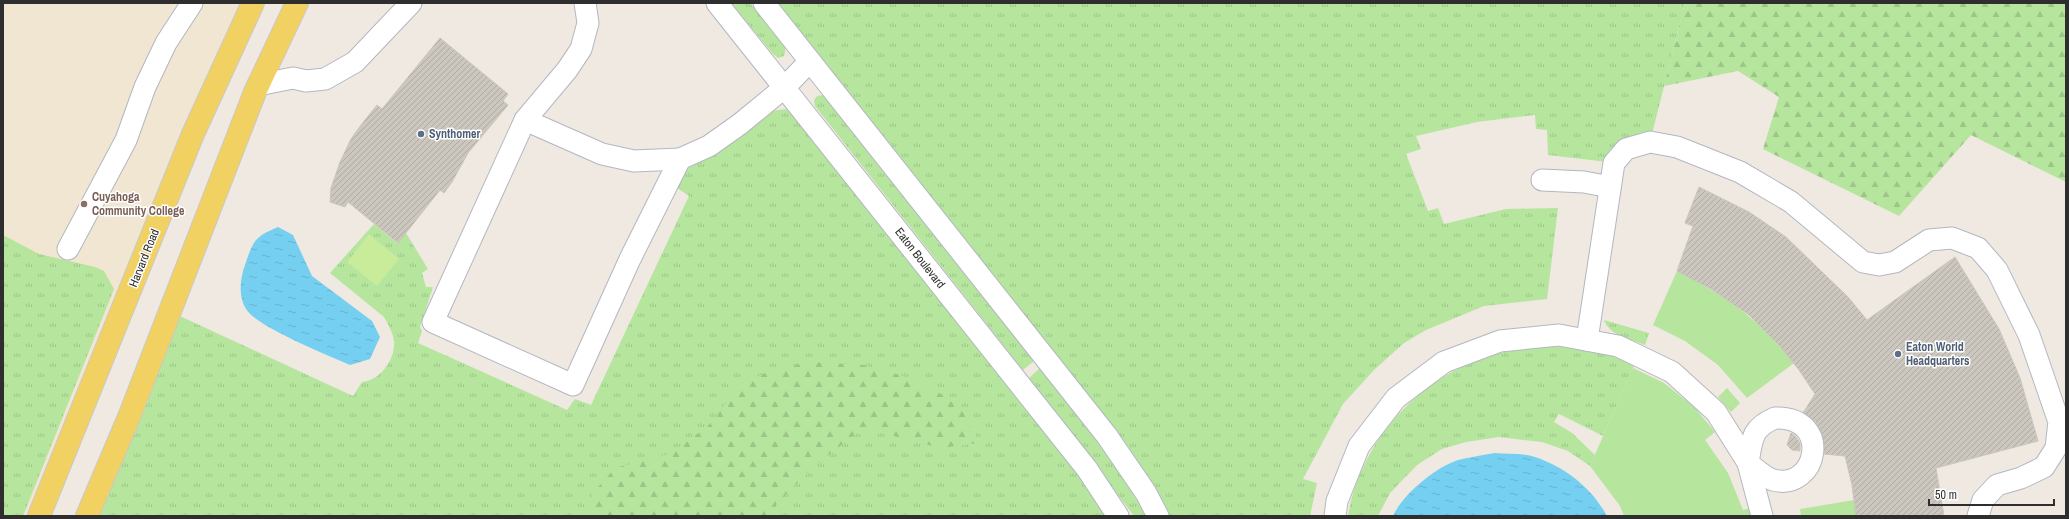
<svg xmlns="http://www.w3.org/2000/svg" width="2069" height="519" font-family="'Archivo Narrow',sans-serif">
<defs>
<pattern id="grass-tufts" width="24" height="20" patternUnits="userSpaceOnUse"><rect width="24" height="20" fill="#b6e59e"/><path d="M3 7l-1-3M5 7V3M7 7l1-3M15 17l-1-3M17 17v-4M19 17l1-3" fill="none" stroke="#9dc588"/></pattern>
<pattern id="forest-firs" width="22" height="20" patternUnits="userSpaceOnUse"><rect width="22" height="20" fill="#b6e59e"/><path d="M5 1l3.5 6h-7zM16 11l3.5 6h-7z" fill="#9dc588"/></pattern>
<pattern id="water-ripples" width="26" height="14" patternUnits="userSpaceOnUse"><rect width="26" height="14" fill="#75cff0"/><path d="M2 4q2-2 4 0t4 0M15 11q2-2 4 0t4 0" fill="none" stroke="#66b2ce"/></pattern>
<pattern id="building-hatch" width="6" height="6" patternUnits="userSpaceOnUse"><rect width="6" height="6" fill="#cbc7bf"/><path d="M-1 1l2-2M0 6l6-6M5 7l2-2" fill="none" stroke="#afaba4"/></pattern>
</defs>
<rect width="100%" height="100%" fill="#efe9e1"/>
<polygon fill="#f0e6d1" points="3,3 253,3 39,516 3,516"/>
<g fill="url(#grass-tufts)">
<polygon points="731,3 750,3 786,46 784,56 778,58 773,54"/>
<polygon points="764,3 1685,3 1650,142 1608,162 1548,155 1547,130 1536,129 1535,115 1477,122 1416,136 1421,149 1406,154 1428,211 1438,208 1444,224 1506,209 1558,208 1547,299 1484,306 1426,330 1404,343 1374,370 1343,404 1303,479 1317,483 1310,516 1158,516"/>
<polygon points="823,95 827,98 1034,361 1023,370 815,106 814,100 817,96"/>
<path d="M786,109l11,9 321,398h-1031l82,-205 184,85 9,-14c18,-1 34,-23 32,-41 -1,-8 -6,-17 -10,-24l-54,-44 44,-49 23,19 9,-10 22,36 -6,4 4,14h7l-13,40 2,4 -4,12 149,67 8,-11 16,6 98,-209 -12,-8v-7l11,-13 28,-14 55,-43z"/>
<polygon points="3,235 39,254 95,267 104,271 114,289 23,516 3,516"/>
<path d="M1604,320l45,13 -4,12c-15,-6 -35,-9 -41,-25z"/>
<path d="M1534,347h30l34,4 37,13 -32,72 -44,-22 -5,8 18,11 23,22 -5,11 -22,-15 -26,-9 -43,-5 -33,5 -24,7 -25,16 -27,28 -12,23h-30c12,-71 65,-132 132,-157 18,-7 36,-9 54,-12z"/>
<path d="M1040,368c38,48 76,95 106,148h-12l-105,-138z"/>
</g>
<g fill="url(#forest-firs)">
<polygon points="1685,3 2066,3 2066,182 1971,135 1899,216 1763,149 1779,97 1738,71 1664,86"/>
<polygon points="812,362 864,365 903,376 958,402 979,443 940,448 864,428 814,466 765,516 590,516 592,494 615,468 669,454 707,427 739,387 772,369"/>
</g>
<g fill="#b6e59e">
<path d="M1677,271c50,26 82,48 117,92l-47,35 -29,-33 -33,-24 -32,-16z"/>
<polygon points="1633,368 1664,383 1694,407 1715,432 1705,440 1728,473 1743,510 1751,508 1752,516 1624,516 1620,506 1590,466"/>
<polygon points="1727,388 1740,403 1731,412 1718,397"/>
<polygon points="1854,500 1856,516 1801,516 1800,509"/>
</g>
<polygon fill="#c9ec9a" points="369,234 399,259 377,286 347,262"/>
<g fill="url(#water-ripples)">
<path d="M278,227l15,8 19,41 60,45 8,16 -10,22 -20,6c-22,-10 -93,-38 -104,-56 -8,-13 -6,-30 -1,-44 8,-24 9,-28 33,-38z"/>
<path d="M1495,453c13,1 28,0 40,4 30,10 57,31 72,59h-214c10,-22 43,-49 65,-56 12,-3 25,-5 37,-7z"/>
</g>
<g fill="url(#building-hatch)" stroke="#cbc5ba">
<polygon points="440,38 508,94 503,101 508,105 468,153 452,182 444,193 440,190 398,243 348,202 345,207 330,202 331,188 340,162 351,139 361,125 377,105 382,109"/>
<polygon points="1699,187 1749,212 1786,237 1848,297 1867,320 1955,257 1999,329 2020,378 2038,441 1936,468 1944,516 1856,516 1852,485 1845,456 1824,454 1822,434 1816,422 1803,413 1815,394 1799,370 1780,346 1749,315 1711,289 1677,271 1693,226 1685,223"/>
<polygon points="1791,433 1796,437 1800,443 1800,451 1792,450 1787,445"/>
</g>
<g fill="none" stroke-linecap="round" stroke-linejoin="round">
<g stroke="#b4b7c1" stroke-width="23">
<g id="minor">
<polyline points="585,3 588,23 581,49 567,70 525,120 433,322 573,385 630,259 680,159 709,146 740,124 785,87 810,61"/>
<polyline points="717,3 1087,469 1118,516"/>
<polyline points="764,3 1107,436 1146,493 1158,516"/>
<polyline points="258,85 293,78 306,81 325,79 355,62 411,3"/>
<polyline points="525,120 602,154 634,161 680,159"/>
<polyline points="1542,180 1584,182 1610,187"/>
<polyline points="68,249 126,140 145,87 166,43 192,3"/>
<polyline points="1587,340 1614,163 1626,149 1650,142 1677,147 1740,172 1791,202 1863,262 1879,265 1895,262 1929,240 1952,238 1978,248 1997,270 2029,335 2059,422 2056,448 2044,467 2021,478 1997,485 1983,500 1978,516"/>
<path d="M1775,418c58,-2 43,74 -2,62 -9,-3 -17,-11 -25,-17 4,-23 3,-35 27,-45z"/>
<polyline points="1335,516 1337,501 1359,446 1396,398 1444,362 1500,341 1559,335 1618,346 1672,372 1716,412 1748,463 1762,516"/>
</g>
</g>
<g stroke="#c9c9c9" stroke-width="24">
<g id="major">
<polyline points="39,516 193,134 253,3"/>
<polyline points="87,516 129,417 255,92 297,3"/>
</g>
</g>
<use href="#minor" stroke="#fff" stroke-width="21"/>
<use href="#major" stroke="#f2d163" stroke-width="22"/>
</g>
<g fill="#5c6f8a" stroke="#fff" stroke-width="1.5">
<circle cx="421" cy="134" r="4"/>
<circle cx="1898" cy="354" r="4"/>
</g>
<circle fill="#8d6e63" stroke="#fff" stroke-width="1.5" cx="84" cy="204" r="4"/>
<g text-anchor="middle" stroke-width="3" stroke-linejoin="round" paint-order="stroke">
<g font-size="12" font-weight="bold" fill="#4e5e75" stroke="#fff" text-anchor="start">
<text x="429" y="138">Synthomer</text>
<text x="1906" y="351">Eaton World<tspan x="1906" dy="14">Headquarters</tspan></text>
</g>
<g font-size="12" font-weight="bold" fill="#785e54" stroke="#fff" text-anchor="start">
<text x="92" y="201">Cuyahoga<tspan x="92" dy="14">Community College</tspan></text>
</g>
<g font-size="12" fill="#2e2e2e" stroke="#fff">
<text transform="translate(144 258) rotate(-68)" y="4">Harvard Road</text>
<text transform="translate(920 258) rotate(52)" y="4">Eaton Boulevard</text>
</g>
</g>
<rect width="2069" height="519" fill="none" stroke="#2e2e2e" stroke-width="8"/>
<path d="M1929 499v6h125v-6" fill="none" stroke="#2e2e2e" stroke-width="2"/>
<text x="1935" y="499" font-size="12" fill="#2e2e2e" stroke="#ffffff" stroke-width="3" paint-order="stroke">50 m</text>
</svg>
